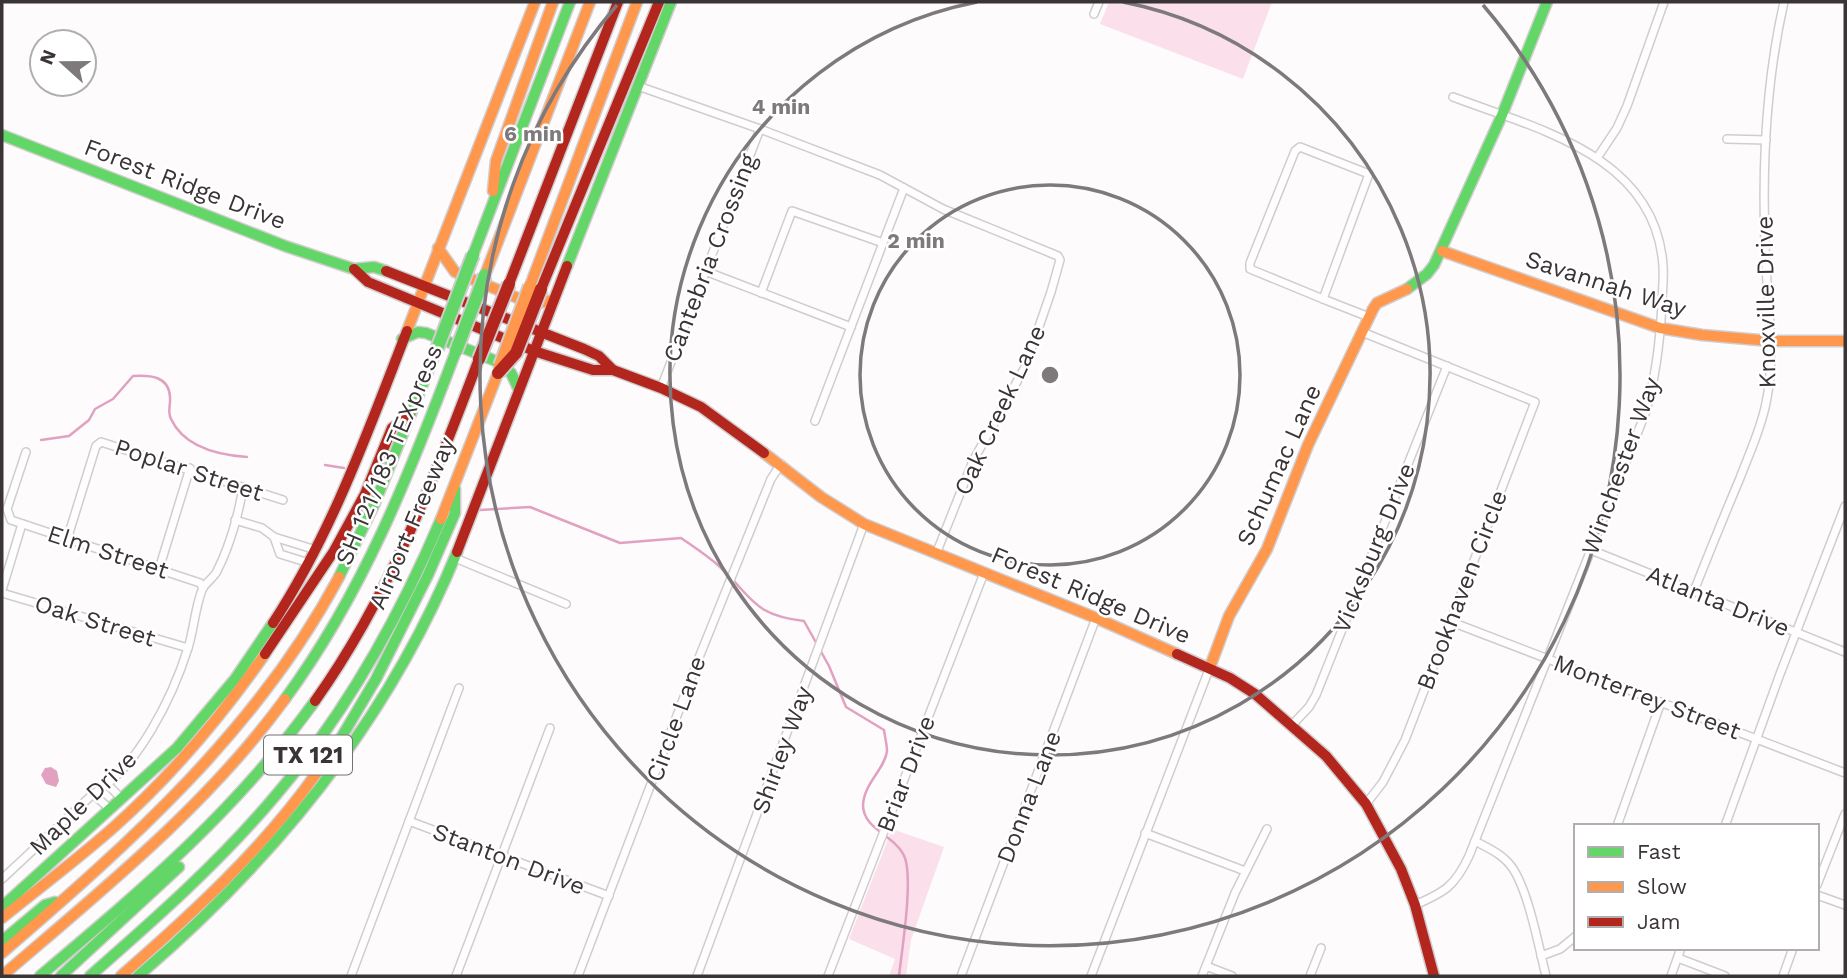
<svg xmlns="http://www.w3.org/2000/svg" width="1847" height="978" font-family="'Work Sans',sans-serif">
<rect width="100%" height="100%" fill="#fdfbfc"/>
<g fill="#fbe0ec">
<polygon points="1109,2 1272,2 1243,79 1100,24"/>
<polygon points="892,829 944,847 911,940 906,976 889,976 895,959 849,939"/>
</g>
<polygon fill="#e1a1c0" points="51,767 57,771 59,781 56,787 46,784 41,775 45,768"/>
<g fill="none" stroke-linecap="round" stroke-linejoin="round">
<g stroke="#e1a1c0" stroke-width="2.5">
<path d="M41,440l28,-4 20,-16 6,-11 18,-10 20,-23c17,-1 36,0 37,21 1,8 -3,14 1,22 13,28 47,36 76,38"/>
<polyline points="325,465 344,468"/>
<path d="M480,510l50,-3 90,36 61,-5c13,9 27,18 39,29 34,32 33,48 84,54l25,45 17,41 38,23c1,7 3,15 3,21 -2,18 -23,32 -24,54 0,25 34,31 42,53 8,24 -3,91 -6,118"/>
</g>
<g stroke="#d1cdcf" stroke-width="10">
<g id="street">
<polyline points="1094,14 1099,2"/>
<polyline points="638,86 760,129 880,175 943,209 1058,256 1060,260 1051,292 1025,367 973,461 936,554"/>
<polyline points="1727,139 1766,140"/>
<polygon points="1300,147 1369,174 1323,299 1250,269 1250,263 1295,151"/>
<polyline points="1597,158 1617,128 1627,106 1664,2"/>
<polyline points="705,271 851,327"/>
<polyline points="761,293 792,211 883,243"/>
<polyline points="1323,299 1369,317"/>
<polyline points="1362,332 1535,402 1405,740 1383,782 1366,804"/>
<polyline points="661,388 760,129"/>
<polyline points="815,421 904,188"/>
<polyline points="26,452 7,509 11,520 200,583 203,588"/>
<polyline points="235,520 262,528 274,537 316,550"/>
<polyline points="274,537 280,554 309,563"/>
<polyline points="71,540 69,533 96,446 101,442 283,500"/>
<polyline points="1591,550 1845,652"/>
<polyline points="455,558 566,604"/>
<polyline points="159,569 190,468"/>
<polyline points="2,590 22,524"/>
<path d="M1694,591c15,-38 30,-75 46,-113 9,-24 21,-49 26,-75 11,-51 0,-107 -1,-159 -3,-81 1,-163 19,-242"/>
<polyline points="2,593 188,648"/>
<polyline points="1449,621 1845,773"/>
<polyline points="1292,725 1309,707 1316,695 1447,366"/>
<polyline points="108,785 122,799"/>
<polyline points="93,794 110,809"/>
<polyline points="409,821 609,896"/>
<polyline points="1617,826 1661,702"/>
<polyline points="1725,826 1780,674 1845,506"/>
<polyline points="1145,833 1245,871"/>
<path d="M1475,841c13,7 27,13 36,25 17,22 28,82 35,110"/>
<path d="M2,879l91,-85c45,-26 80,-98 95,-146 6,-19 7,-40 14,-58 3,-8 13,-12 16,-21 12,-24 21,-56 25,-82"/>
<polyline points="1817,885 1845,814"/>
<polyline points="1817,895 1845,905"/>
<path d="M1415,905c30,-13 40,-19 54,-49l176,-442c11,-36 15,-72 17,-110 0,-12 2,-25 1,-38 -7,-110 -125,-137 -210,-169"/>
<polyline points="1541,956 1560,949 1576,936"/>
<polyline points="1678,958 1725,976"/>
<polyline points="1206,966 1232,976"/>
<polyline points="351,976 459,688"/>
<polyline points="456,976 550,728"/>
<polyline points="578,976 700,655 771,479 781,464"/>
<polyline points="697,976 864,524"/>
<polyline points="828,976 984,573"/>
<polyline points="961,976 1096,618"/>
<polyline points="1091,976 1210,667"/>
<polyline points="1202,976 1235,893 1267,829"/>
<polyline points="1310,976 1321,948"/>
<polyline points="1671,976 1681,948"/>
<polyline points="1783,976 1793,948"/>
</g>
</g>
<g stroke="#d1cdcf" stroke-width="13">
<g id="fast">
<polyline points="2,135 285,246 354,269 374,267 386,271"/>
<polyline points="473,255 570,2"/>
<polyline points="567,266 671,2"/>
<polyline points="1407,289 1427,274 1434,265 1502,115 1547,2"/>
<polyline points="402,339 418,332 426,333 496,361 511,373 519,390"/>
<polyline points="339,577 374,505 437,349"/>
<path d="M285,699c78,-106 125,-226 171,-348"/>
<polyline points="316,774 338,743 376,679 428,575 455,513 455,489"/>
<polyline points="2,907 177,748 235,679 273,623"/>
<polyline points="2,941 45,905 55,902"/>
<path d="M40,976c103,-87 195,-164 275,-275"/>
<polyline points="61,976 179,867"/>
<path d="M90,976c65,-57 130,-114 186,-181 70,-82 123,-177 165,-276"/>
<path d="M138,976c136,-116 251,-257 319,-424"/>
</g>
</g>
<g stroke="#d1cdcf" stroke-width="13">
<g id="slow">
<polyline points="493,191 496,161 553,2"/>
<polyline points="438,248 455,272 532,304 554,300"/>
<polyline points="1442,251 1660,328 1702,335 1770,341 1845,341"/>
<polyline points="485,275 590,2"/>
<polyline points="530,286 637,2"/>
<polyline points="407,331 535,2"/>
<polyline points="764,453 821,497 864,524 1096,618 1177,654"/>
<polyline points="441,519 498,373"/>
<polyline points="1210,667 1229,616 1267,549 1308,445 1373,309 1377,303 1407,289"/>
<path d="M2,918c37,-30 76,-59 112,-91 57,-51 107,-110 151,-173"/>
<path d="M2,953c129,-111 256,-224 337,-376"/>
<path d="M2,976c100,-86 205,-170 283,-277"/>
<path d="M121,976c71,-62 140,-125 195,-202"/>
</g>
</g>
<g stroke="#d1cdcf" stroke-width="13">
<g id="jam">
<polyline points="354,269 368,282 534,351 593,370 613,370 661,388 701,407 764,453"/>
<polyline points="386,271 584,349 599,356 613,370"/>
<polyline points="509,284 618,2"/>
<polyline points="541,289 659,2"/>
<polyline points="457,552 567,266"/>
<path d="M273,623c59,-90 95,-192 134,-292"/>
<polyline points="265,654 334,551 365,494 392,428 410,416"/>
<polyline points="1177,654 1230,678 1255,694 1326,756 1366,804 1401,869 1415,905 1434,976"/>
<path d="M315,701c75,-105 119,-223 164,-342"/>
</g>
</g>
<use href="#street" stroke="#fffeff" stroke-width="7"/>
<use href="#fast" stroke="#63d668" stroke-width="10"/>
<use href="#slow" stroke="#ff974d" stroke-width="10"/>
<use href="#jam" stroke="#b3261e" stroke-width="10"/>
<g stroke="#d1cdcf" stroke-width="16" stroke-linecap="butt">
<g id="fast-bridge">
<polyline points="437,349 473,255"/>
<polyline points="456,351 485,275"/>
</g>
</g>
<g stroke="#d1cdcf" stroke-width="16" stroke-linecap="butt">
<polyline id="slow-bridge" points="500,366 530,286"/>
</g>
<g stroke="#d1cdcf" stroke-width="16" stroke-linecap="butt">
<g id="jam-bridge">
<polyline points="479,359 509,284"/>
<polyline points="498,373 516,353 541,289"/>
</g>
</g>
<use href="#fast-bridge" stroke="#63d668" stroke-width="12"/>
<use href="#slow-bridge" stroke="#ff974d" stroke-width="12"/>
<use href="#jam-bridge" stroke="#b3261e" stroke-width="12"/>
</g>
<g fill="none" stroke="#7e7a7c" stroke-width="3.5">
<circle cx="1050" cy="375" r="190"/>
<path d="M1123 2A380 380 0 1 1 977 2"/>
<path d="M1483 5A570 570 0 1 1 617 5"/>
</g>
<g text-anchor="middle" stroke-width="5" stroke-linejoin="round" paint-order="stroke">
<rect fill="#fff" stroke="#757173" stroke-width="2" x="264" y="735.5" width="88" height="39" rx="5"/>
<g font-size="23" font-weight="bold" fill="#3a3437">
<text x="308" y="763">TX 121</text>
</g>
<g font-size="24" fill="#3a3437" stroke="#fff">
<text transform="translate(185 184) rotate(21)" y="8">Forest Ridge Drive</text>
<text transform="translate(710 258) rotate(-69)" y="8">Cantebria Crossing</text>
<text transform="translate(1606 284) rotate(18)" y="8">Savannah Way</text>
<text transform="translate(1766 302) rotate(-91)" y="8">Knoxville Drive</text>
<text transform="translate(1000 410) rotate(-65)" y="8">Oak Creek Lane</text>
<text transform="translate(389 455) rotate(-67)" y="8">SH 121/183 TEXpress</text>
<text transform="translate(1279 465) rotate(-66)" y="8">Schumac Lane</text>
<text transform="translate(1621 466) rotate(-70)" y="8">Winchester Way</text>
<text transform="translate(189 470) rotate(18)" y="8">Poplar Street</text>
<text transform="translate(412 523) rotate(-67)" y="8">Airport Freeway</text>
<text transform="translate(1374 548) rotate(-68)" y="8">Vicksburg Drive</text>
<text transform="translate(108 552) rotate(18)" y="8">Elm Street</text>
<text transform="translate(1462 590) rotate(-69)" y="8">Brookhaven Circle</text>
<text transform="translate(1091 595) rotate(23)" y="8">Forest Ridge Drive</text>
<text transform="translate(1718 601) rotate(22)" y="8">Atlanta Drive</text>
<text transform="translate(95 621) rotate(17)" y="8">Oak Street</text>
<text transform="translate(1647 697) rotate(21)" y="8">Monterrey Street</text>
<text transform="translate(676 719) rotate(-70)" y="8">Circle Lane</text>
<text transform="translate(782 750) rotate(-70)" y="8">Shirley Way</text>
<text transform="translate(906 774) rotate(-69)" y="8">Briar Drive</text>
<text transform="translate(1029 797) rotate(-69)" y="8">Donna Lane</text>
<text transform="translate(83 803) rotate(-44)" y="8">Maple Drive</text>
<text transform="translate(509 859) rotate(21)" y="8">Stanton Drive</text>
</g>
</g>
<circle cx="1050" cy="375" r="10" fill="#7e7a7c" stroke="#fff" stroke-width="3.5"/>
<g font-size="21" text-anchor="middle" font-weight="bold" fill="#7e7a7c" stroke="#fff" stroke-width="5" stroke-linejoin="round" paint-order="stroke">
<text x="781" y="114">4 min</text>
<text x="533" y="141">6 min</text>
<text x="916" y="248">2 min</text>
</g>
<rect width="1847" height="978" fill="none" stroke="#3a3437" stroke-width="7"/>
<rect x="1574" y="824" width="245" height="126" fill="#ffffff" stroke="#b0aeaf" stroke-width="2"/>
<rect x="1588" y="847" width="35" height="10" fill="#63d668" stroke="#b0aeaf" stroke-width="2"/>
<text x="1637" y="859" font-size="21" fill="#3a3437">Fast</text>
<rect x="1588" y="882" width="35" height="10" fill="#ff974d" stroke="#b0aeaf" stroke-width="2"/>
<text x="1637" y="894" font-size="21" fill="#3a3437">Slow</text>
<rect x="1588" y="917" width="35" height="10" fill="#b3261e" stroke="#b0aeaf" stroke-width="2"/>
<text x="1637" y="929" font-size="21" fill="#3a3437">Jam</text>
<g transform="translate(63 63) rotate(291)"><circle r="33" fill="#ffffff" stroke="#b0aeaf" stroke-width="2"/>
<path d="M0-5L12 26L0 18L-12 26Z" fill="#7e7a7c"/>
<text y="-10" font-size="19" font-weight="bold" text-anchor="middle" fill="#3a3437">N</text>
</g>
</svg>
